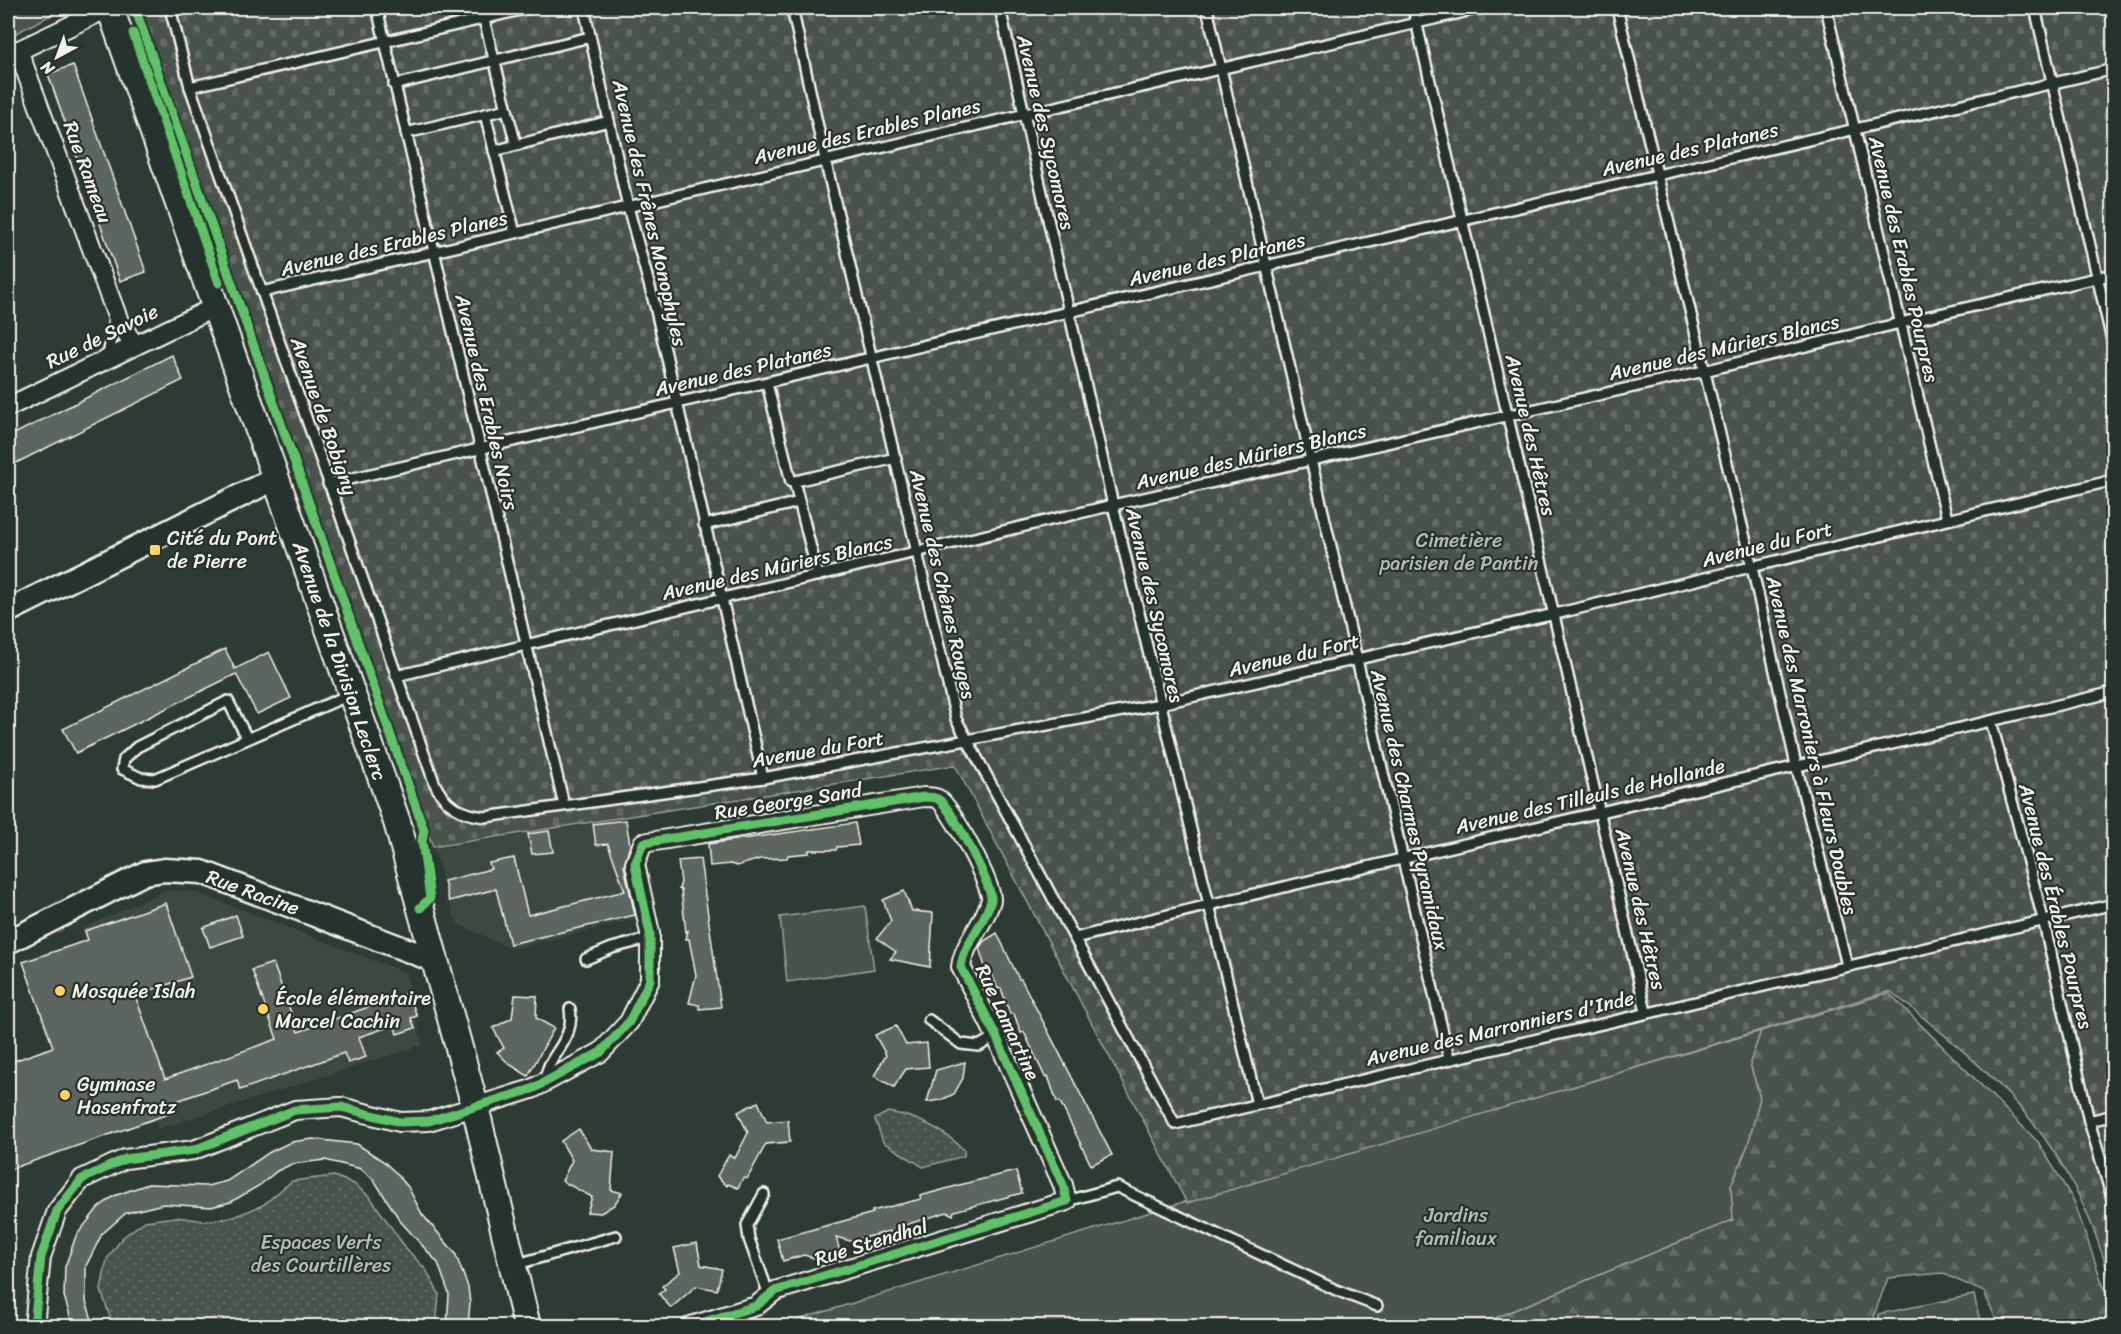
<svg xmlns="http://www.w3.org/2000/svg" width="2121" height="1334" font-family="Sriracha,sans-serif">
<defs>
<pattern id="forest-firs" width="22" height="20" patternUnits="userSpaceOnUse" patternTransform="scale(1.5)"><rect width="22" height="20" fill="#48524c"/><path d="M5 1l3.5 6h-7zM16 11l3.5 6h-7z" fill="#636b66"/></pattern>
<pattern id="cemetery-stones" width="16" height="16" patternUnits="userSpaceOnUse" patternTransform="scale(1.5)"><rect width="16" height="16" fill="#48524c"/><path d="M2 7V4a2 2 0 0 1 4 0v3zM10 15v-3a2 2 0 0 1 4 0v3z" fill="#636b66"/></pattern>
<pattern id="park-dots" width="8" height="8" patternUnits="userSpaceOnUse" patternTransform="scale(1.5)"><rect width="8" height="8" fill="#48524c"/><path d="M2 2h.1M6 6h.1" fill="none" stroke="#636b66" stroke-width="1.8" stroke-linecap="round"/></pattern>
</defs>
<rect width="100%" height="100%" fill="#2e3b34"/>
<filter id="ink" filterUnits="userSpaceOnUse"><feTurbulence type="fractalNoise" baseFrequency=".0167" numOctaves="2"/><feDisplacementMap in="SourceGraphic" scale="12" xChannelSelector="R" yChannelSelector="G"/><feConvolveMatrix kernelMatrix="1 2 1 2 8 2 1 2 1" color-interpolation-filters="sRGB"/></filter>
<g filter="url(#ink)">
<g fill="#3c4841">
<polygon points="626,818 643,917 512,949 456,923 434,849"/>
<polygon points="166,890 195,892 406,973 422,1045 158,1129 82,929"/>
</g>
<g fill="#48524c" stroke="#9ea29a" stroke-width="1.5">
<polygon points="8,8 65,8 8,37"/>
<polygon points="865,906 874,969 787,982 780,917"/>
<polygon points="1761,1031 1750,1063 1760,1098 1748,1145 1731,1186 1733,1220 1476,1326 778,1326 1180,1203"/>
<polygon points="1974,1295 1981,1326 1880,1326 1878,1314"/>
</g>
<polygon fill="url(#forest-firs)" stroke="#9ea29a" stroke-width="1.5" points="1889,993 2038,1142 2074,1201 2106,1294 2113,1326 1999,1326 1984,1292 1942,1273 1888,1278 1874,1315 1877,1326 1476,1326 1733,1220 1731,1186 1748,1145 1760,1098 1750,1063 1761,1031"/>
<path fill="url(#cemetery-stones)" stroke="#9ea29a" stroke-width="1.5" d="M140,8h1973v1283c-38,-148 -107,-208 -223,-300l-703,212 -232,-438 -522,82z"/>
<g fill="url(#park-dots)" stroke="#9ea29a" stroke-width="1.5">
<path d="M888,1112c29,4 56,18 76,38v6l-41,11 -40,-25 -8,-23z"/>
<polygon points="334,1176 354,1184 370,1197 405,1247 426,1270 439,1294 436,1326 113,1326 101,1290 107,1259 123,1237 145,1221 176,1217 206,1221 234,1217 263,1205 292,1181"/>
</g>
<g fill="#5c655e" stroke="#f4f1e8" stroke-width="1.5">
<polygon points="73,65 146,272 120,281 48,74"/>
<polygon points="172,355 183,380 8,467 8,437"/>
<polygon points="225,649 235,669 269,652 291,698 257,714 236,674 76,753 63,729"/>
<polygon points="626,820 630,845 624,866 635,915 510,944 496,889 449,901 444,881 491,869 489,863 514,858 528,915 625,891 608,844 596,845 593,824"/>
<polygon points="855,823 859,845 837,847 836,850 809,850 809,853 788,855 787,858 760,859 737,866 731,864 710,866 708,844"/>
<polygon points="549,831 553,852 532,854 528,834"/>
<polygon points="700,859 721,1007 699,1009 699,1005 689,1003 696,975 689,939 686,939 688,931 686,932 681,890 679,889 681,882 678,861"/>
<polygon points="904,891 912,911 933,913 930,967 890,959 896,952 877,938 891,921 883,900"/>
<polygon points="166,903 191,977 135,995 165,1079 277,1039 252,970 273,963 298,1032 408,993 417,1016 411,1018 415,1028 397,1034 394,1025 359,1037 366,1057 348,1063 344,1053 240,1090 237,1080 171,1103 174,1112 8,1170 8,1063 53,1047 23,962 88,940 85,931"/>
<polygon points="236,915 243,936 210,947 203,928"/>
<polygon points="997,933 1019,979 1021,979 1112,1155 1091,1165 1060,1102 1057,1102 1048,1076 1045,1077 1024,1032 1021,1033 1014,1014 1010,1014 1001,988 998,989 990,970 986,970 979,948 984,941"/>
<polygon points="515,995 537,996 536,1018 554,1028 528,1076 509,1064 497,1052 504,1048 493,1028 512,1018"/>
<polygon points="896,1026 906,1045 927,1043 929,1067 906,1069 894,1087 874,1076 886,1055 875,1035"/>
<polygon points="965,1062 963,1078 954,1094 941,1100 927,1102 936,1070"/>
<polygon points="758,1102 767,1122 788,1120 790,1142 766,1144 747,1179 743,1178 738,1188 728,1184 727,1186 717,1176 729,1155 735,1158 748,1133 738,1112"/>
<polygon points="579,1129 591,1149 614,1152 611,1190 622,1193 614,1205 601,1213 587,1212 592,1197 562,1181 572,1160 561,1141"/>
<polygon points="313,1139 357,1144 383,1161 396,1173 408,1187 422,1214 455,1253 468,1287 470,1302 468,1326 447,1326 449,1294 438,1263 401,1222 374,1180 361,1169 325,1160 292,1164 277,1171 260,1185 231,1202 211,1207 163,1204 126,1213 102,1234 86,1266 86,1301 94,1326 73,1326 64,1296 65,1267 76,1236 98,1208 114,1196 148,1184 207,1186 227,1181 270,1152 291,1142"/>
<polygon points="1016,1171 1022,1193 954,1211 953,1215 947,1212 905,1225 908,1238 894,1242 890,1231 859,1239 858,1243 836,1237 842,1259 829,1263 804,1255 783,1261 777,1239 873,1213 872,1211 921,1199 920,1196 967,1183"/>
<polygon points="697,1243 701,1265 722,1269 717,1290 696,1286 671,1308 659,1294 665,1289 662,1286 680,1272 674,1248"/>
</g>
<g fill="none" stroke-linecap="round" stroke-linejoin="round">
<g stroke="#f4f1e8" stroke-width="14">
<g id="service">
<path d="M170,8l20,79 244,695c10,23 26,32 51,35l278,-39 397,-74 395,-90 559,-134"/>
<polyline points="377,8 564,805"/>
<polyline points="481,8 516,145"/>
<polyline points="584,8 628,207 655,306 763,778"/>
<polyline points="792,8 825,159 956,719 1175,1124 2114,904"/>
<polyline points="1000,8 1113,505 1257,1104"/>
<polyline points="1207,8 1449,1059"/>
<polyline points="1413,8 1646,1012"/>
<polyline points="1617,8 1752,567 1796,765 1847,965"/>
<polyline points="1826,8 1947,519"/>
<polyline points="2035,8 2114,349"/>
<polyline points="394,85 590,37"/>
<polyline points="190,87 529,8"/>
<polyline points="485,114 515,233"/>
<polyline points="406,133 507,109"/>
<polyline points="494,151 609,121"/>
<polyline points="262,292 1481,8"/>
<polyline points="108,357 114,318"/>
<polyline points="767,383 791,482 896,458"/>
<polyline points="794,481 818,576"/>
<polyline points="328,484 2114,69"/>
<polyline points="704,525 799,502"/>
<polyline points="396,676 1113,505 1704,371 1900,323 2114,274"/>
<polyline points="1991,721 2043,919 2089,1121 2114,1204"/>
<polyline points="247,738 228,701 137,747 124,759 122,769 141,778 155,779 349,695"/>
<path d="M1075,938c345,-86 692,-164 1039,-246"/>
<polyline points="586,959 612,948 650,938"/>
<polyline points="929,1020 961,1044 979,1046 996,1036"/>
<path d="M546,1082c-3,-24 30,-39 24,-73"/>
<polyline points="2089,1121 2114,1115"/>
<polyline points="764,1194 747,1225 749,1239 769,1295"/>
<polyline points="1067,1201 1117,1187 1336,1290 1377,1306"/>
<polyline points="514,1265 616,1236"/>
</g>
</g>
<g stroke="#f4f1e8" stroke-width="22">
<g id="minor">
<polyline points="18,50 120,324 134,344"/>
<polyline points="9,55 108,8"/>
<polyline points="8,407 217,306"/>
<path d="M39,1326l-4,-9 6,-60 16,-46 25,-32 43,-20 69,-9 101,-40 46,-3 59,15 29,-1 103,-32 69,-37 28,-30 21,-42v-47l-15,-69 8,-21 281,-46c4,0 10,0 14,2 12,6 55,88 53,101 -6,24 -27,42 -30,67l35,69 67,149 4,16 -292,90 -19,15 -65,20"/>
</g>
</g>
<g stroke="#f4f1e8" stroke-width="27">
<g id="tertiary">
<polyline points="8,611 276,478"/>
<polyline points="8,942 145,873 164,870 202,872 433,960"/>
</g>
</g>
<g stroke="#f4f1e8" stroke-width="30">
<polyline id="secondary" points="110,8 397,822 475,1106 527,1326"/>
</g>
<use href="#service" stroke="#26332d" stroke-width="9"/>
<use href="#minor" stroke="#26332d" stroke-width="18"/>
<use href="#tertiary" stroke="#26332d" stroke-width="22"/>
<use href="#secondary" stroke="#26332d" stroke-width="26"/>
<g stroke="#26332d" stroke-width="13">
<g id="cycleway">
<polyline points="135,8 424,830 422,841 430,898 420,908"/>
<polyline points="133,33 219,283"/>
<path d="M39,1326l-4,-9 6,-60 16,-46 25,-32 43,-20 69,-9 101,-40 46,-3 59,15 29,-1 103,-32 69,-37 28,-30 21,-42v-47l-15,-69 8,-21 281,-46c4,0 10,0 14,2 12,6 55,88 53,101 -6,24 -27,42 -30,67l35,69 67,149 4,16 -292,90 -19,15 -65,20"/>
</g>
</g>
<use href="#cycleway" stroke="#61c268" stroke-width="9"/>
</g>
</g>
<g fill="#ffd166" stroke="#26332d" stroke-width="2">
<rect x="149" y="544" width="12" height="12" rx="3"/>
<circle cx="60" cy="991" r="6"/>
<circle cx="263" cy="1009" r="6"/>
<circle cx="65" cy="1095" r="6"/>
</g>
<g text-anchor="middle" stroke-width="4.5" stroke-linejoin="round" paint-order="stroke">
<g font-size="20" fill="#f4f1e8" stroke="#26332d">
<text transform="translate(867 131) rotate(-13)" y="7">Avenue des Erables Planes</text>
<text transform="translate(1046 132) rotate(77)" y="7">Avenue des Sycomores</text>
<text transform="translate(1690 149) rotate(-13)" y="7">Avenue des Platanes</text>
<text transform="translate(88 172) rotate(70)" y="7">Rue Rameau</text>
<text transform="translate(650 213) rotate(77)" y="7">Avenue des Frênes Monophyles</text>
<text transform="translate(394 243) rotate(-13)" y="7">Avenue des Erables Planes</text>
<text transform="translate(1217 259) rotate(-13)" y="7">Avenue des Platanes</text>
<text transform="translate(1904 259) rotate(77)" y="7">Avenue des Erables Pourpres</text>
<text transform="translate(102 336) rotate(-26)" y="7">Rue de Savoie</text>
<text transform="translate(1724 347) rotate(-13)" y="7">Avenue des Mûriers Blancs</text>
<text transform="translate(743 369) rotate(-13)" y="7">Avenue des Platanes</text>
<text transform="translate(487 402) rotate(77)" y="7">Avenue des Erables Noirs</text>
<text transform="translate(324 416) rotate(71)" y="7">Avenue de Bobigny</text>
<text transform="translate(1531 435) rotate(77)" y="7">Avenue des Hêtres</text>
<text transform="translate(1251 456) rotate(-13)" y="7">Avenue des Mûriers Blancs</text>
<text transform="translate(1767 544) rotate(-14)" y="7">Avenue du Fort</text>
<text transform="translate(777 567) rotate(-13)" y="7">Avenue des Mûriers Blancs</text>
<text transform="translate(943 584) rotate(77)" y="7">Avenue des Chênes Rouges</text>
<text transform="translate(1155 605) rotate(77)" y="7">Avenue des Sycomores</text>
<text transform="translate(1294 655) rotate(-13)" y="7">Avenue du Fort</text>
<text transform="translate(340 661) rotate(71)" y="7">Avenue de la Division Leclerc</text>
<text transform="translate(1812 745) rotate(77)" y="7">Avenue des Marroniers à Fleurs Doubles</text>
<text transform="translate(818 749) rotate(-10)" y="7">Avenue du Fort</text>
<text transform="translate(1590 796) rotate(-13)" y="7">Avenue des Tilleuls de Hollande</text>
<text transform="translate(788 801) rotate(-9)" y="7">Rue George Sand</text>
<text transform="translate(1410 810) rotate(77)" y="7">Avenue des Charmes Pyramidaux</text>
<text transform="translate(253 892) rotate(20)" y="7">Rue Racine</text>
<text transform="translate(2056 906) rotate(76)" y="7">Avenue des Érables Pourpres</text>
<text transform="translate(1641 909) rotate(77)" y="7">Avenue des Hêtres</text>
<text transform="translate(1008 1022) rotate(65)" y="7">Rue Lamartine</text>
<text transform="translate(1500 1028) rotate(-13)" y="7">Avenue des Marronniers d'Inde</text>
<text transform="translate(871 1242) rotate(-17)" y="7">Rue Stendhal</text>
</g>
<g font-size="20" fill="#f4f1e8" stroke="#26332d" text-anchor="start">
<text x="167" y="545">Cité du Pont<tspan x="167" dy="23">de Pierre</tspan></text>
<text x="72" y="998">Mosquée Islah</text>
<text x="275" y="1005">École élémentaire<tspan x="275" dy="23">Marcel Cachin</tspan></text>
<text x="77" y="1091">Gymnase<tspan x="77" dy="23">Hasenfratz</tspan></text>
</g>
<g font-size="20" fill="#b8b9b1" stroke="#26332d">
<text x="1459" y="547">Cimetière<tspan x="1459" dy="23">parisien de Pantin</tspan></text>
<text x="1456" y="1222">Jardins<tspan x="1456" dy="23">familiaux</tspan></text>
<text x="321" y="1249">Espaces Verts<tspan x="321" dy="23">des Courtillères</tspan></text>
</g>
</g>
<rect width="2121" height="1334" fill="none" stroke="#26332d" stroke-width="30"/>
<rect x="15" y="15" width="2091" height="1304" fill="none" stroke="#f4f1e8" stroke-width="2" filter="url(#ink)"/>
<g transform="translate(57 57) rotate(221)" stroke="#26332d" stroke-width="4.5" paint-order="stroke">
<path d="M0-4.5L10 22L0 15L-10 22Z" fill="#f4f1e8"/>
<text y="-9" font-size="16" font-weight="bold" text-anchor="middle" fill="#f4f1e8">N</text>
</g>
</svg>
